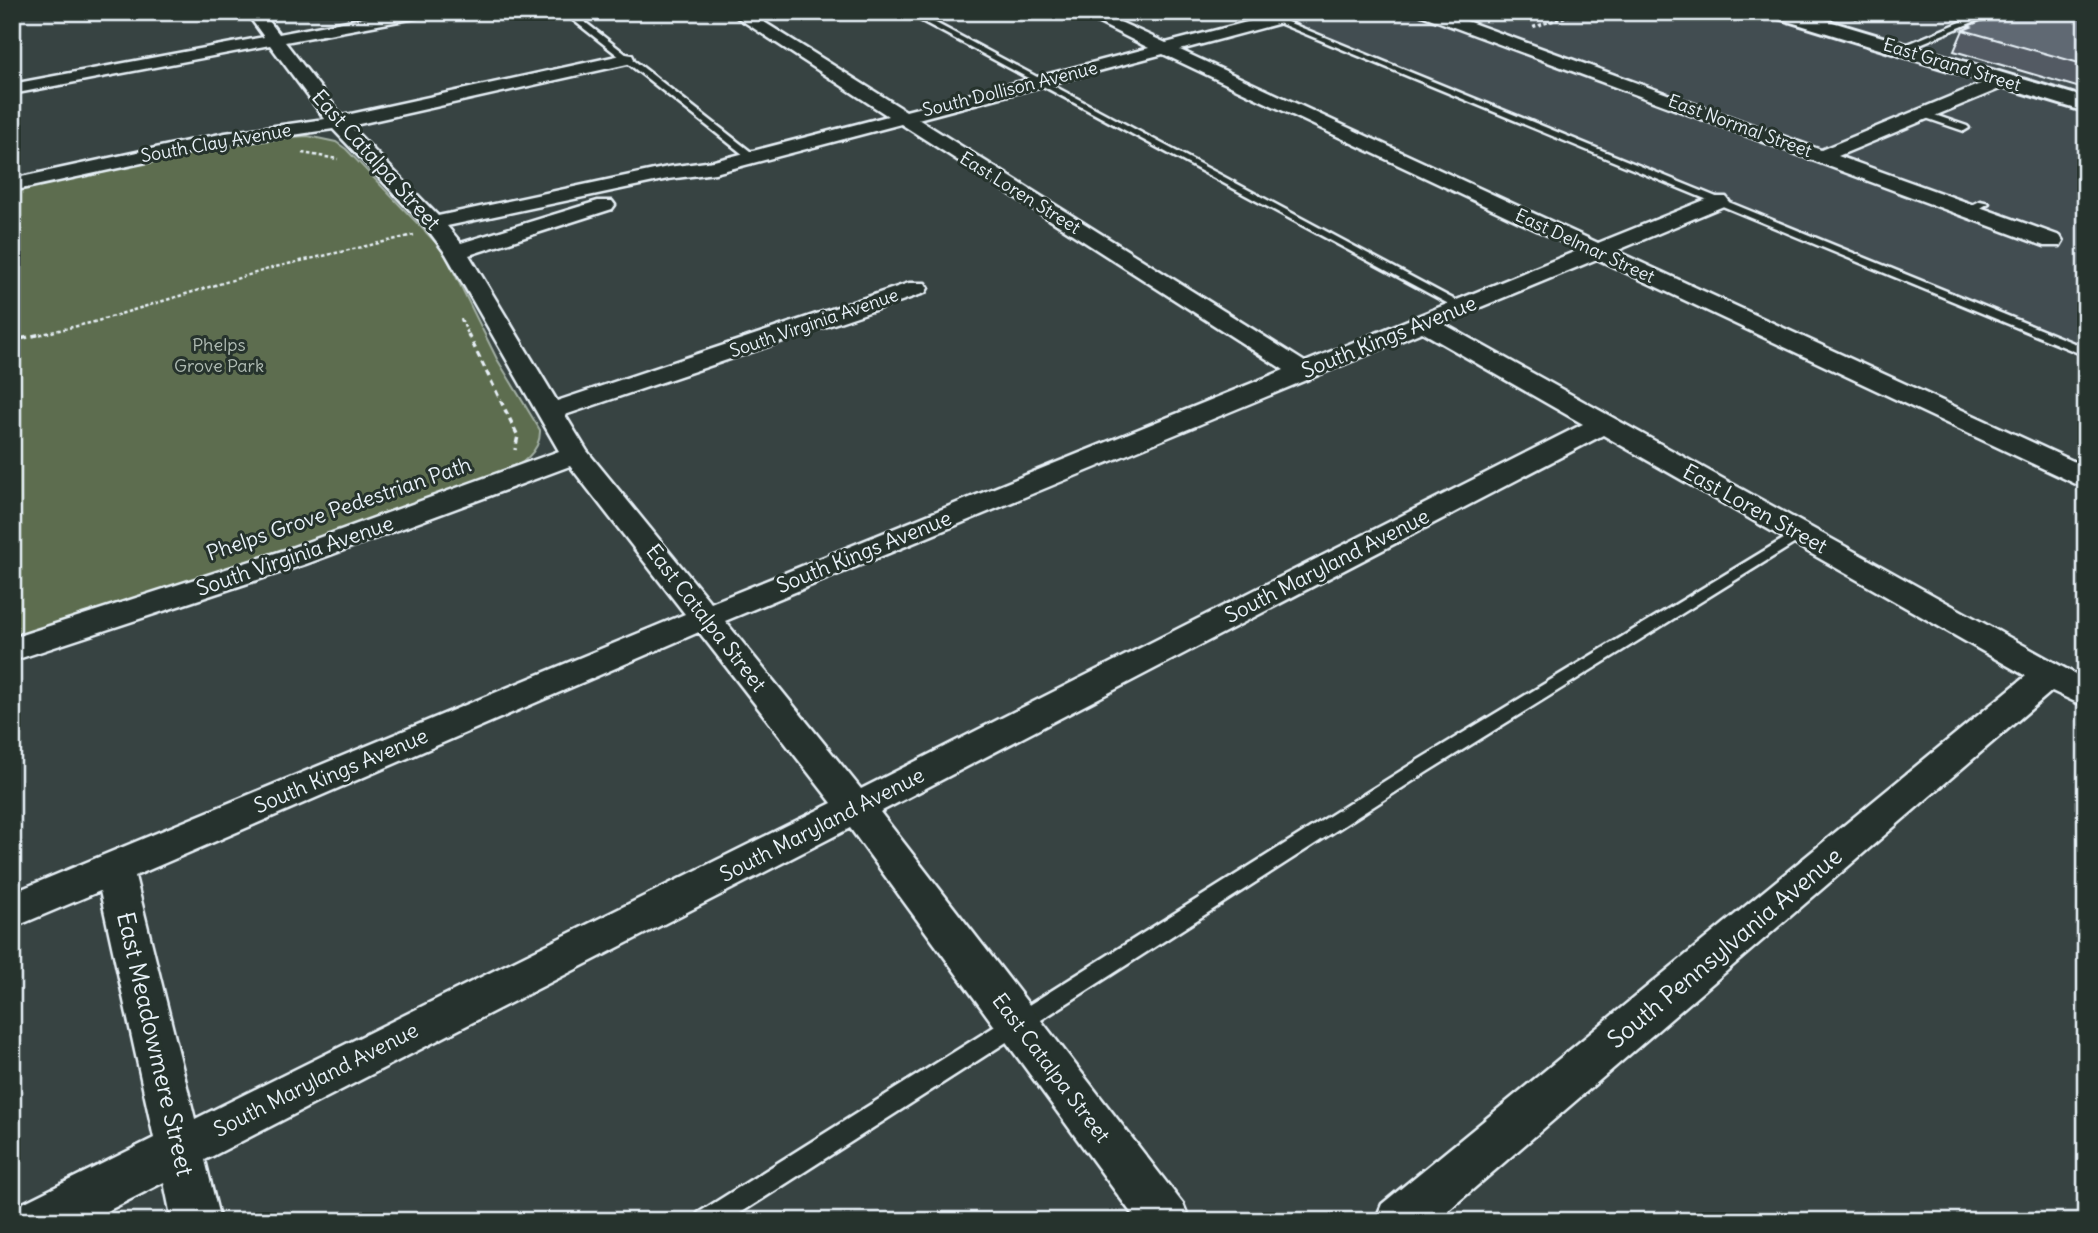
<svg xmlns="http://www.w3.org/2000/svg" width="2098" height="1233" font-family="Delius,sans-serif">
<rect width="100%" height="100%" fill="#374342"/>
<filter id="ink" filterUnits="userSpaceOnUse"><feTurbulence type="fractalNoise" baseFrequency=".0143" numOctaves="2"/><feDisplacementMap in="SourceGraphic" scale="14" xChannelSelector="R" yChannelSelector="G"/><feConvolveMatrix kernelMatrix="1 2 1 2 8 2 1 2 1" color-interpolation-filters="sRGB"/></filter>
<g filter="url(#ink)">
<g fill="#434e51">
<polygon points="1325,12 1753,12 2086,114 2086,348 1286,22"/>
<polygon points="1796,12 2086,12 2086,99"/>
</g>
<path fill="#5d6d4f" stroke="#a2afa4" stroke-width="2" d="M308,136l28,6 10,7 97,101 54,109 43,71c1,25 -24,37 -43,48l-485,165v-452l240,-52z"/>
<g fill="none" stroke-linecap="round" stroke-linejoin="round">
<g stroke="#e8f1f8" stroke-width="5">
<g id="lane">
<polygon points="563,12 572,12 755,155 755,159 749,159"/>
<polygon points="905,12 915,12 1468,307 1462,311 1458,309"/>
<polygon points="1252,12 1263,12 2086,348 2086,356"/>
<polygon points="1840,12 1875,12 1856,17"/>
<polygon points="1985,12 1997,12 1903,51 1896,49"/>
<polygon points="1923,111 1967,126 1969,128 1964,131 1920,116 1918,114"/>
<polygon points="1980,201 1989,203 1974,212 1966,212 1966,208"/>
<polygon points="1800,529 1805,531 1807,534 1805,537 1427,772 728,1221 694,1221 698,1213 1415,762"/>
</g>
</g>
<g stroke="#e8f1f8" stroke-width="5">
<g id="street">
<path d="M246,12h16l17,22 116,-22h34l-8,5 -136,25 57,74 284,-62 6,1 2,4 -2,4 -282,63 88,90 230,-49 46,-6 174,-45 -159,-104h19l158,99 243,-63 -72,-36h21l68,31 120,-31h27l-2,3 -131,35 418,193 114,-46h14l3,4 -3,4 -110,46 470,216v19l-10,-2 -479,-225 -155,64 644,357v27l-34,-16 -616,530h-61l7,-17 644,-528 -423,-241 -723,377 303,392 7,17h-53l-287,-393 -645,332 15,61h-48l-8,-39 -76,39h-74l7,-17 133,-66 -54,-247 -88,37v-35l673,-279 -115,-148 -264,98 -294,97v-23l273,-88 274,-99 -113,-197 -20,-27 -93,-98 -108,16 -213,46v-12l213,-46 100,-14 -55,-74 -258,49v-10l252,-47zM1163,54l416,196 -274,112 -387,-243zM901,124l383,246 -573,233 -124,-152 -22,-36 360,-122 3,-5 -3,-5h-16l-352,118 -88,-146 143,-46 3,-4 -3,-4h-14l-137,42 -14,-17 221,-47 47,-6zM1422,332l161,92 -722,365 -136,-168zM699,632l133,171 -637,316 -60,-243z"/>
<polygon points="1419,12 1442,12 1821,150 1997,77 2009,77 2012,81 2009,85 1838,156 2060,236 2063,241 2060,246 2044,246 1421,15"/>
</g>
</g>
<g stroke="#e8f1f8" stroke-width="6">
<polygon id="secondary" points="1769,12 1799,12 2086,98 2086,112 1771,16"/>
</g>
<g stroke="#e8f1f8" stroke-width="2.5" stroke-dasharray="3.5 2.5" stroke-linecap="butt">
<polyline points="1533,27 1582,12"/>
<polyline points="302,153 338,159"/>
<polyline points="461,319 469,336"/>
<polyline points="34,336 94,322 275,267 414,235"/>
</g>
<g stroke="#e8f1f8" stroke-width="3.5" stroke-dasharray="6 4.5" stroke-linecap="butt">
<polyline points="468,334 518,436 515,450"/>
<polyline points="12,341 41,334"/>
</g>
<use href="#lane" fill="#26332d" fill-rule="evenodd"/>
<use href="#street" fill="#26332d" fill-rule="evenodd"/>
<use href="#secondary" fill="#26332d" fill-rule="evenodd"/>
</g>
<polygon fill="#535a63" stroke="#e8f1f8" stroke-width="2" points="2086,12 2086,86 2080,88 1954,51 1963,30 1967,29 1968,26"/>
<polygon fill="#434a50" stroke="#e8f1f8" stroke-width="2" points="2086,78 2086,86 2080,88"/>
<polygon fill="#606973" stroke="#e8f1f8" stroke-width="2" points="2004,12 2086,12 2086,65 1963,30 1971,27 1968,26"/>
</g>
<g text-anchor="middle" stroke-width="6" stroke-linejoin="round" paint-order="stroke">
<g font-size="18" fill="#e8f1f8" stroke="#26332d">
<text transform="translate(1952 65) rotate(17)" y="6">East Grand Street</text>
<text transform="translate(1010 89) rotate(-14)" y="6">South Dollison Avenue</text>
<text transform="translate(1740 126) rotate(20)" y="6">East Normal Street</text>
<text transform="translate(216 143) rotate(-10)" y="6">South Clay Avenue</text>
<text transform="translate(1020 193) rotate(32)" y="6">East Loren Street</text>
<text transform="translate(1585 246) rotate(25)" y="6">East Delmar Street</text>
<text transform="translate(814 323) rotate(-19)" y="6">South Virginia Avenue</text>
</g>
<g font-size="18" fill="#b0bcb4" stroke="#26332d">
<text x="219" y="351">Phelps<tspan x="219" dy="21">Grove Park</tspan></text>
</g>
<g font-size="21" fill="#e8f1f8" stroke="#26332d">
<text transform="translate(376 160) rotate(48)" y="7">East Catalpa Street</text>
<text transform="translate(1389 337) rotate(-22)" y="7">South Kings Avenue</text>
<text transform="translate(339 509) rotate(-19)" y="7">Phelps Grove Pedestrian Path</text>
<text transform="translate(1755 509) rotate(29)" y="7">East Loren Street</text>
<text transform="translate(864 552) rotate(-22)" y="7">South Kings Avenue</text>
<text transform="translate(295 556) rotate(-19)" y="7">South Virginia Avenue</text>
<text transform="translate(1327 566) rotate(-27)" y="7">South Maryland Avenue</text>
<text transform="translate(706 618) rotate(52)" y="7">East Catalpa Street</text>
<text transform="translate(341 771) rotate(-23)" y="7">South Kings Avenue</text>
<text transform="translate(822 825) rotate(-27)" y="7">South Maryland Avenue</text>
<text transform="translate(1051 1068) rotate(53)" y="7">East Catalpa Street</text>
<text transform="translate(316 1080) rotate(-27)" y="7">South Maryland Avenue</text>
</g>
<g font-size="24" fill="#e8f1f8" stroke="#26332d">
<text transform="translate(1725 948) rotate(-40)" y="8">South Pennsylvania Avenue</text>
<text transform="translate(155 1044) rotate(77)" y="8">East Meadowmere Street</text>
</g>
</g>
<rect width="2098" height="1233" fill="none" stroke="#26332d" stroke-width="42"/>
<rect x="21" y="21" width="2056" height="1191" fill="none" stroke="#e8f1f8" stroke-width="2.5" filter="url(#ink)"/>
</svg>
